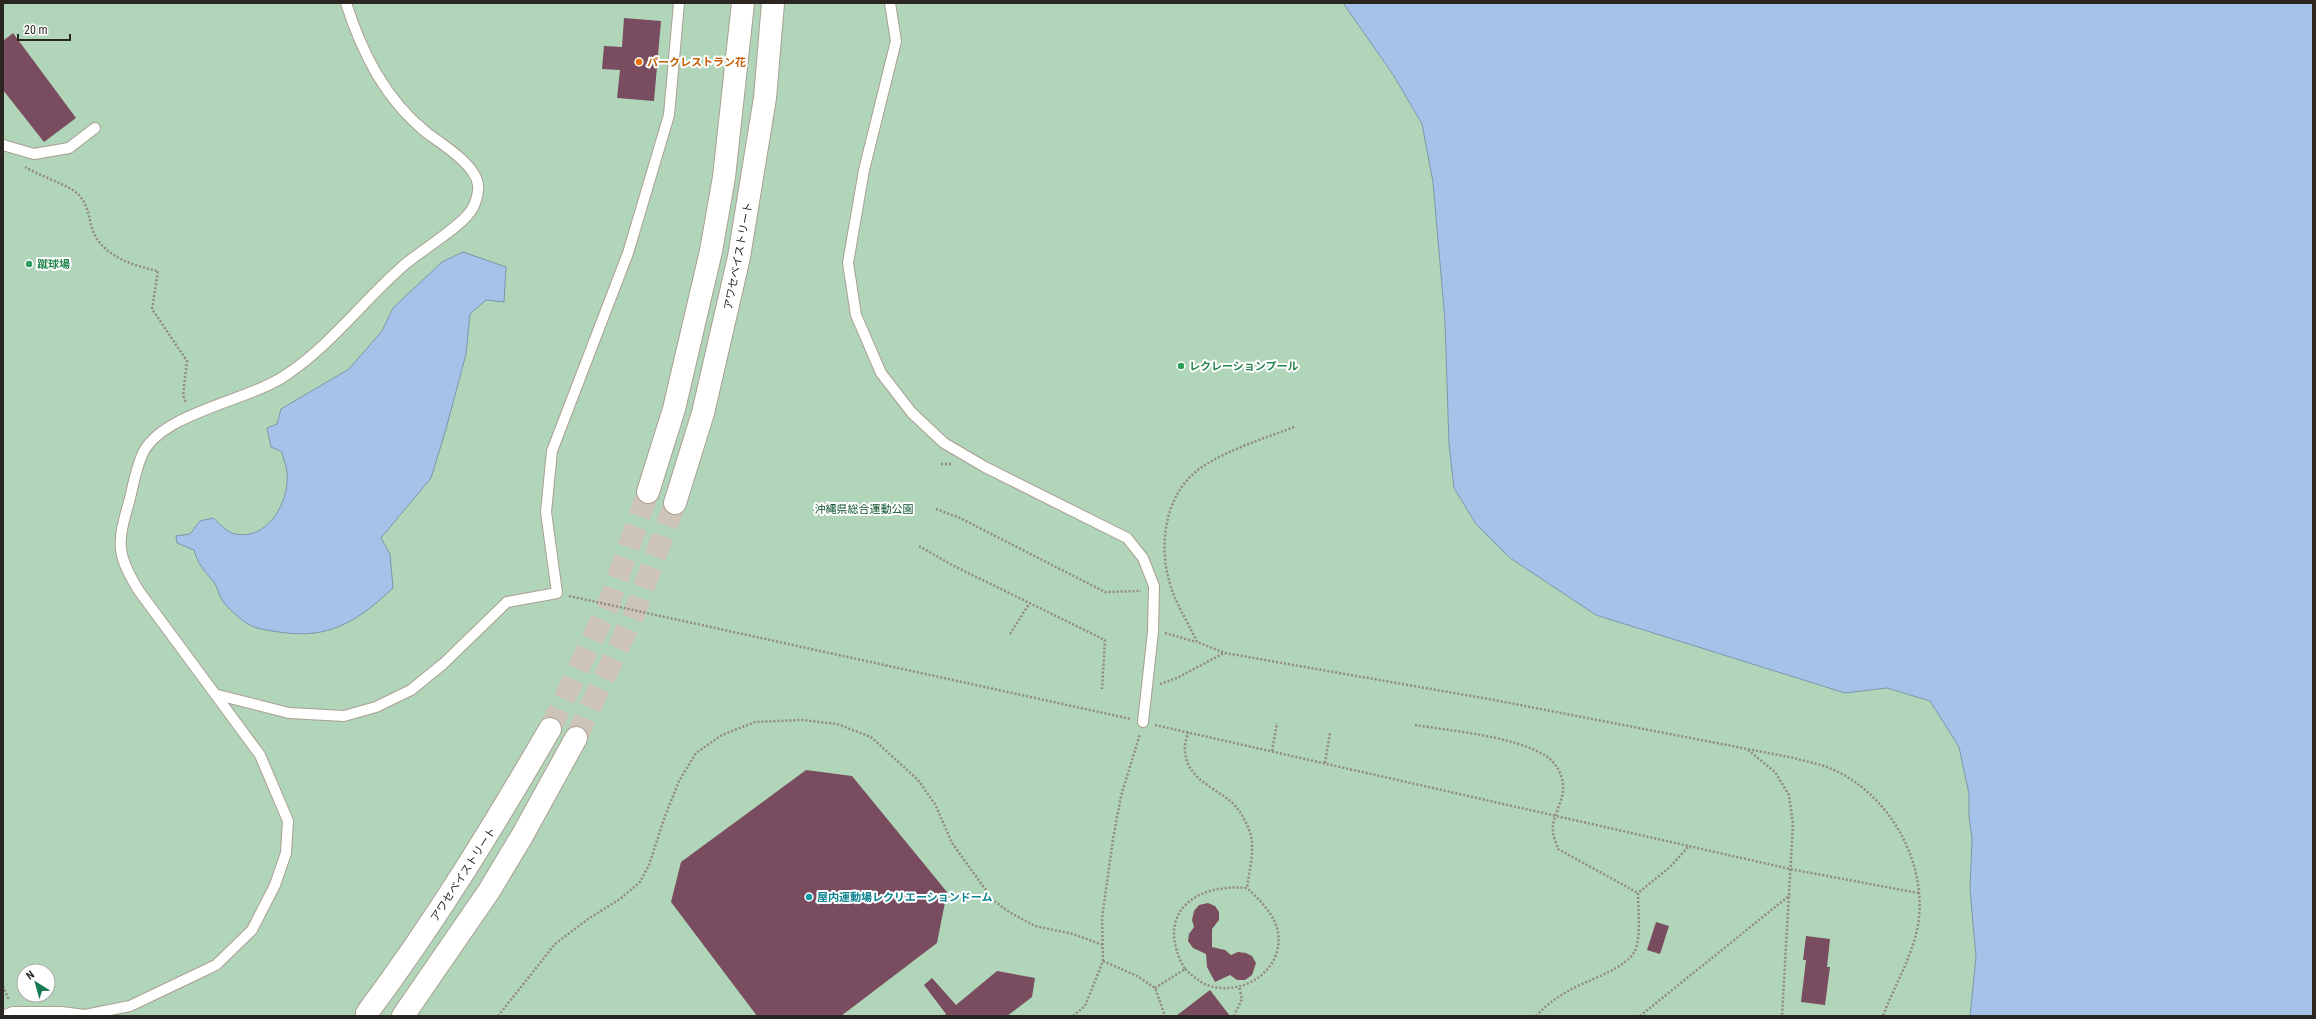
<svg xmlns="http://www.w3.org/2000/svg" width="2316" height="1019" font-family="'Roboto Condensed','Noto Sans JP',sans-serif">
<rect width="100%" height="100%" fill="#f7eadc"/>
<path fill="#b0d5b9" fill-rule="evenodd" d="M3,3h1340l51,73 28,48 11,58 12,139 4,123 5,44 22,36 34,34 86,57 249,78 42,-5 43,13 29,46 10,47v22l3,23 -2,50 6,68 -6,59h-1967zM24,971h24v24h-24z"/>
<g fill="#a5c3e9" stroke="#8094ad">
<polygon points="1343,3 2313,3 2313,1016 1970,1016 1976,957 1970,889 1972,839 1969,816 1969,794 1959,747 1930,701 1887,688 1845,693 1596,615 1510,558 1476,524 1454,488 1449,444 1445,321 1433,182 1422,124 1394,76"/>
<path d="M463,252l43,15 -2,35 -18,-2 -16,14 -4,40 -20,75 -15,49 -50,60 9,16 3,34c-35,33 -64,52 -114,44 -14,-2 -26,-3 -37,-12 -6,-5 -13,-11 -18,-17 -5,-6 -6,-16 -11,-22 -10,-12 -14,-15 -19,-31l-17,-7 -1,-7 14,-2 10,-13 13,-3c6,5 15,15 22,16 33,7 55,-33 52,-61 0,-7 -4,-14 -5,-21l-11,-5 -4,-19 10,-4 4,-15 68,-40 33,-38 11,-23 49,-46z"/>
</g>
<g fill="#794d5f">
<polygon points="624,18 661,21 654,101 617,98 620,70 602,69 604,46 622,47"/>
<polygon points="13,33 76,118 44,142 3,90 3,41"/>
<polygon points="806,770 852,776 947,892 937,943 841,1016 757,1016 671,902 681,862"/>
<polygon points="1208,903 1215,906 1219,912 1219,920 1212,929 1212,947 1225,950 1231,955 1238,952 1246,953 1252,956 1256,963 1252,975 1245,980 1237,980 1230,975 1215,982 1207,967 1206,954 1193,948 1188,941 1189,934 1194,927 1192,920 1194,911 1199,905"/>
<polygon points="1656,922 1669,926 1660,954 1647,950"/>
<polygon points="1806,936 1830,939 1827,967 1830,967 1825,1005 1801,1002 1806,960 1803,960"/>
<polygon points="997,971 1035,978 1032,997 1007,1016 943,1016 946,1014 924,985 932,978 956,1005"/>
<polygon points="1210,990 1230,1016 1176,1016"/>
</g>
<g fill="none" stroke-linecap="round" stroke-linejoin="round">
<g stroke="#cec3b7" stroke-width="22" stroke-dasharray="22 11" stroke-linecap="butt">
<polyline points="550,729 608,606 648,492"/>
<polyline points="576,738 634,614 675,503"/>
</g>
<g stroke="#aa9f91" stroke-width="12">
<g id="lane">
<polyline points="890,3 896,41 864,170 848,263 856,315 881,373 912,413 944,443 985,467 1127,538 1143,558 1154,586 1153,632 1143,722"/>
<polyline points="3,145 34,154 69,148 95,128"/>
<polyline points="218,695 289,713 344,716 376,707 411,690 443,664 507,602 557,593 546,512 552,451 628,253 669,115 679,3"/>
<path d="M3,1016l10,-4h48l24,3 45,-9 86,-41 36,-35 23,-45 11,-32 2,-32 -28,-66 -121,-164c-23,-37 -22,-48 -10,-89 4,-15 7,-36 15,-51 22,-39 104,-50 142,-76 45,-30 77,-74 117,-109 17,-15 55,-37 67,-54 5,-6 9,-19 8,-27 -2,-20 -36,-41 -51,-52 -42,-34 -65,-80 -81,-130"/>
</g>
</g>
<g stroke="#aa9f91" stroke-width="24">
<g id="secondary">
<polyline points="648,492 674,409 711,251 724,177 743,3"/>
<polyline points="675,503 703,413 739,257 765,98 773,3"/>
<path d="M367,1013c68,-91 126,-186 183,-284"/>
<polyline points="403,1016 489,891 522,836 576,738"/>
</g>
</g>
<g stroke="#938a80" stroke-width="2.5" stroke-dasharray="2 2" stroke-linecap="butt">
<path d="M25,167c14,9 45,18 54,28 11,13 9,23 14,36 10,26 42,35 65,40l-6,38 35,52 -4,34 3,8"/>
<path d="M1294,427c-31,12 -65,22 -92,40 -40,27 -45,85 -29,126 6,16 17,33 24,49l28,11 269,47 300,58c13,4 28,6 40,12 57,26 94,94 84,155 -6,33 -24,61 -35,91"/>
<polyline points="941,464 952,464"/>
<polyline points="936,509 960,518 1105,592 1141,591"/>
<polyline points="919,546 952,565 1105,640 1102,689"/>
<polyline points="569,596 1131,719"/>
<polyline points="1165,633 1196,642"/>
<polyline points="1010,634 1029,604"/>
<polyline points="1160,684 1177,678 1224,653"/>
<polyline points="1155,725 1790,869 1918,893"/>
<path d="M1415,725c37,6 99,11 131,31 9,6 16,17 17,28 2,17 -12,32 -10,48 0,5 4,12 5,17l80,44"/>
<polyline points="1748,750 1775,772 1789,795 1793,824 1782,1016"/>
<polyline points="1272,751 1277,723"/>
<polyline points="1325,763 1330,733"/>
<polyline points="1103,961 1137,976 1155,988 1165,1016"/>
<path d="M1185,969c8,7 15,14 25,17 34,10 74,-16 68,-54 -3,-17 -19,-33 -31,-44"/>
<polyline points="3,986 9,1000"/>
<path d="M1155,988l30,-19c-31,-54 8,-86 62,-81 2,-15 6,-31 5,-46 -1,-13 -12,-34 -23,-42 -18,-14 -43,-23 -44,-50 -1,-5 2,-12 3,-18"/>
<polyline points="498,1016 555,944 588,919 620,899 640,882 649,865 665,816 679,781 696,753 722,735 755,722 802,720 837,724 871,737 918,780 935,804 952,843 993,900 1009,912 1035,926 1073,934 1103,945"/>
<polyline points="1073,1016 1085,1006 1103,961 1102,918 1113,839 1121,796 1140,734"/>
<polyline points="1234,1016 1242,999 1239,987"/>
<path d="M1536,1016c10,-11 21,-19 34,-26 17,-10 60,-22 66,-42 5,-17 2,-38 2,-55l32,-26 19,-21"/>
<polyline points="1640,1016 1790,895"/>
</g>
<use href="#lane" stroke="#fff" stroke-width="10"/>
<use href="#secondary" stroke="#fff" stroke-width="22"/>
</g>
<circle fill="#e8710a" stroke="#fff" stroke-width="1.5" cx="639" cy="62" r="4"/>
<g fill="#2e9e5b" stroke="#fff" stroke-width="1.5">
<circle cx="29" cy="264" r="4"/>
<circle cx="1181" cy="366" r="4"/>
</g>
<circle fill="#0f9aa8" stroke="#fff" stroke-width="1.5" cx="809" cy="897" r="4"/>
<g text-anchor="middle" stroke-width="4" stroke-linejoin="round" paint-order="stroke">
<g font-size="11" font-weight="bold" fill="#c56008" stroke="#fff" text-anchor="start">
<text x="647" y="66">パークレストラン花</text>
</g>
<g font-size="11" fill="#2b2621" stroke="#fff">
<text transform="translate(738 256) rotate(-79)" y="4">アワセベイストリート</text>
<text transform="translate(463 874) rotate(-57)" y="4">アワセベイストリート</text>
</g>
<g font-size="11" font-weight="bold" fill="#27864d" stroke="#fff" text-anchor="start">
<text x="37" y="268">蹴球場</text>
<text x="1189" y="370">レクレーションプール</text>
</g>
<g font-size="11" fill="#0e532c" stroke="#fff">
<text x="864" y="513">沖縄県総合運動公園</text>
</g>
<g font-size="11" font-weight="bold" fill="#0d838f" stroke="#fff" text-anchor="start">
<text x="817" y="901">屋内運動場レクリエーションドーム</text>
</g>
</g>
<rect width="2316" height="1019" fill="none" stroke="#2b2621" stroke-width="8"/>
<g transform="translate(36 983) rotate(323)"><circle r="19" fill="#ffffff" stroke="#aaa8a6"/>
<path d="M0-3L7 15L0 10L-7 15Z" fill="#177951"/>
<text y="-6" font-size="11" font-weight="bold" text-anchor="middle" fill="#2b2621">N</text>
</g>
<path d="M18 34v6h52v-6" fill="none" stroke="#2b2621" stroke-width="2"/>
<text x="24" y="34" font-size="12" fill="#2b2621" stroke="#ffffff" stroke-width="3" paint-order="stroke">20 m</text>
</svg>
